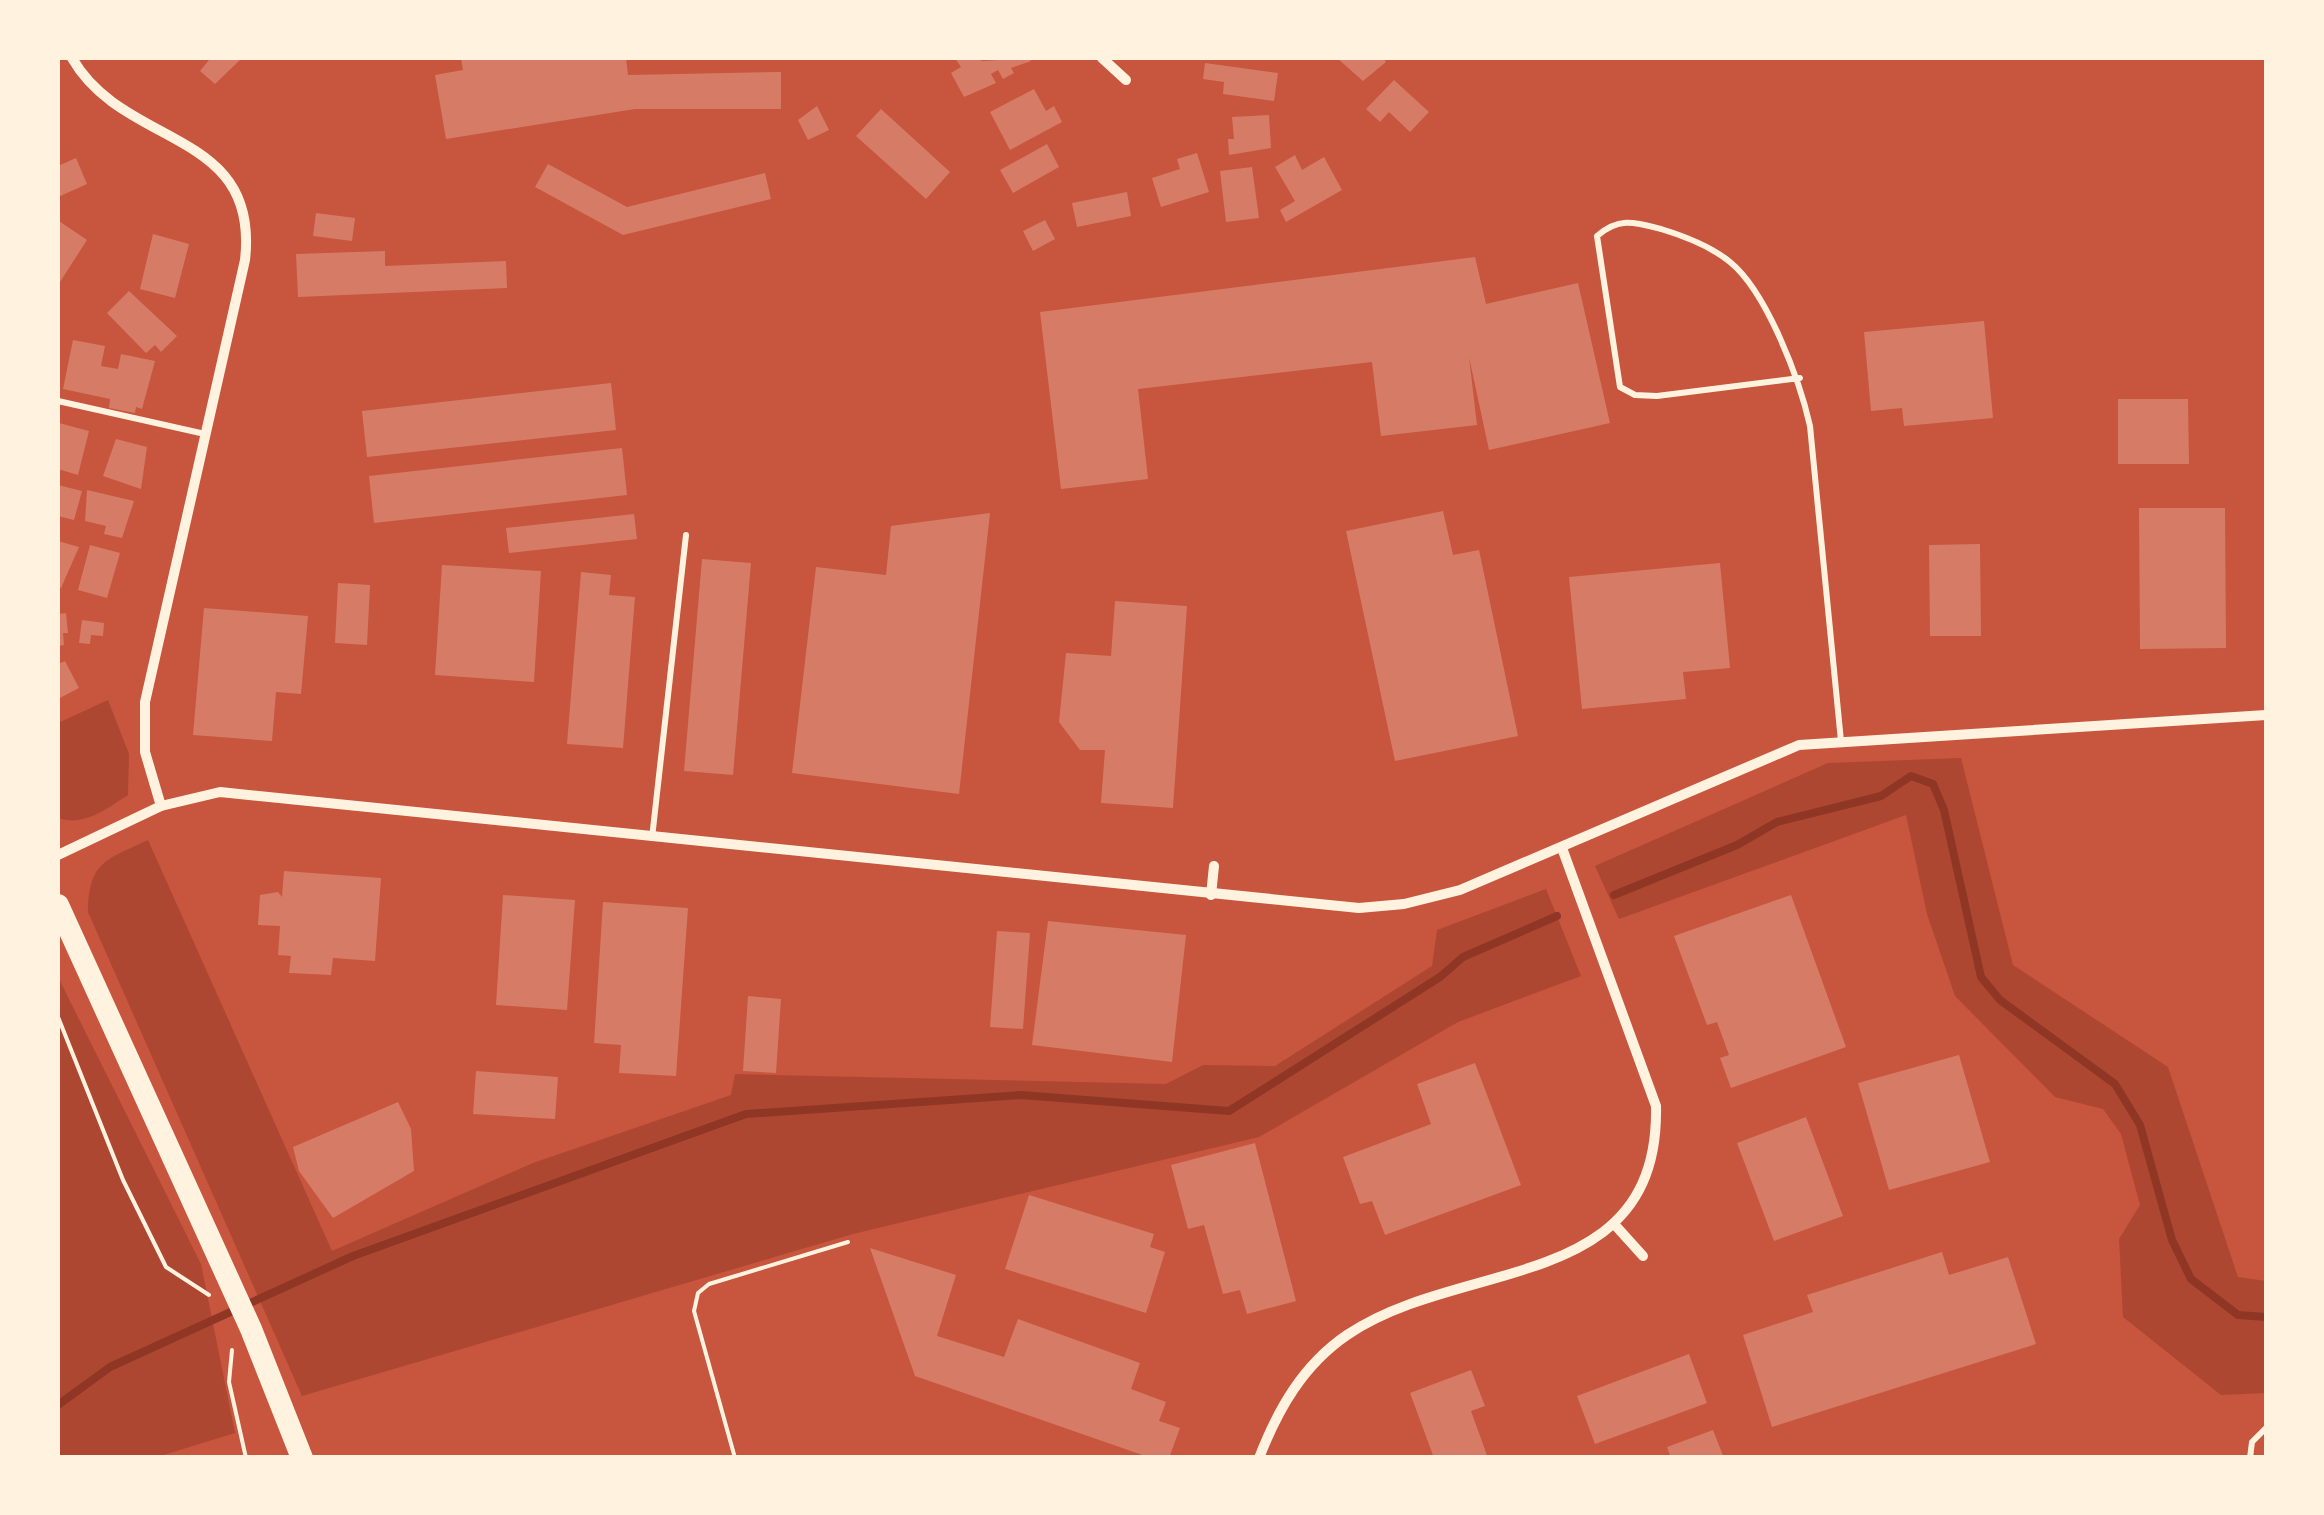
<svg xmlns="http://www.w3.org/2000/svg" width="2324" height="1515" font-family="Ubuntu,sans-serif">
<rect width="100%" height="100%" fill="#c8553d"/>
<g fill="#ae4732">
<path d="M108,700l21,54 -1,41c-22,14 -44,32 -70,23v-95z"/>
<polygon points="1961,758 2013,965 2168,1067 2238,1277 2266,1281 2266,1393 2221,1395 2123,1317 2119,1239 2140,1205 2121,1134 2103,1109 2055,1097 1955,996 1927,914 1906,815 1619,919 1595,866 1828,763"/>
<path d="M148,840l184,411 201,-88 198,-68 4,-21 431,10 37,-19 72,1 157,-100 5,-36 109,-41 35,87 -123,46 -199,115 -406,97 -551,162 -214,-484c1,-51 18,-52 60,-72z"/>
<polygon points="58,977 201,1264 235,1433 157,1457 58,1457"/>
</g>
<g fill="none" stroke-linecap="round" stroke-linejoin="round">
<g stroke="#8f3625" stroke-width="8">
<polyline points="1614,895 1737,845 1777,822 1881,796 1911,776 1933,784 1944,810 1981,977 2000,1000 2115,1084 2140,1125 2172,1240 2191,1279 2238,1315 2266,1317"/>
<polyline points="58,1405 110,1367 353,1256 746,1114 1021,1095 1229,1111 1440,977 1463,957 1557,916"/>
</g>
</g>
<g fill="#d67c66">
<polygon points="206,58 242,58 215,84 200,71 209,60"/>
<polygon points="461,58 626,58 628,75 781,72 781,109 635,109 446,139 435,75 463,70"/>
<polygon points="955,58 979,58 982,61 1029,58 1031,61 1011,68 1014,73 1003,79 998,70 991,74 996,83 964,97 951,73 961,67"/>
<polygon points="1337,58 1383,58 1386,62 1363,81"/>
<polygon points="1205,63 1278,73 1274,101 1223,94 1224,82 1203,79"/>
<polygon points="1394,80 1429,112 1410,132 1389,112 1380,122 1366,109"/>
<polygon points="1034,89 1046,111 1054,106 1062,122 1010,150 990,112"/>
<polygon points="817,106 829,130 808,140 798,120"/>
<polygon points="881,109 950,172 926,199 856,136"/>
<polygon points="1269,115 1271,148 1229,155 1228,139 1234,139 1232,117"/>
<polygon points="1047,144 1059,167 1013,193 1000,170"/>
<polygon points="1197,153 1209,192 1161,207 1152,178 1180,169 1177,159"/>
<polygon points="1295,155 1302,170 1324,157 1342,190 1286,222 1280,210 1295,201 1275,167"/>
<polygon points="76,158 87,184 58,197 58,166"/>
<polygon points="548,164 627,207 765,173 771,199 623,235 535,187"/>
<polygon points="1252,167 1259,218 1226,222 1220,171"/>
<polygon points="1127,192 1131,216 1077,227 1072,203"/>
<polygon points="316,213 355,218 352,241 313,236"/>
<polygon points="1045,220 1055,239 1033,251 1023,231"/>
<polygon points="59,221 87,240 60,282 58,281"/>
<polygon points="153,234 189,244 175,298 140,289"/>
<polygon points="385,251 385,266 506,261 507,288 298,297 296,254"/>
<polygon points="1475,257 1486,304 1578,283 1610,423 1489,450 1469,357 1477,425 1381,436 1372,362 1138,389 1148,479 1061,489 1040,312"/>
<polygon points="129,291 177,336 161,352 155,345 146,353 107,313"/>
<polygon points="1984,321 1993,418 1904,426 1902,408 1871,411 1864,332"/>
<polygon points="73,340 105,346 101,366 118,369 121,354 155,361 142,409 136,407 135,413 109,408 110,399 63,389"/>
<polygon points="611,383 616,430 367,457 362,411"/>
<polygon points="2118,399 2188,399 2189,464 2118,464"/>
<polygon points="59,423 89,431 78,475 58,469"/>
<polygon points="116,439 147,447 141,489 103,476"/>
<polygon points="622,448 627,495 374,523 369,476"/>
<polygon points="58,485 82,491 74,520 58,516"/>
<polygon points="87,490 134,501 122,538 104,534 106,526 85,521"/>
<polygon points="2139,508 2225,508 2226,648 2140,649"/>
<polygon points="1443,511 1453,555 1479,550 1518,736 1395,761 1346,531"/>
<polygon points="990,513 959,794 792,773 816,567 886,575 891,526"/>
<polygon points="634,514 637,539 509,553 506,528"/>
<polygon points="58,541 79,547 61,588 58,587"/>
<polygon points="1980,544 1981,636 1930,636 1929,545"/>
<polygon points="90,545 120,553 107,598 78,590"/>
<polygon points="702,559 751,563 733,775 684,771"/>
<polygon points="1720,563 1730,668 1683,672 1686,699 1582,709 1569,577"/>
<polygon points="442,565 541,571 534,682 435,675"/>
<polygon points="581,572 611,575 609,595 635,597 623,748 567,744"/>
<polygon points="338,583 370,585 367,645 335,643"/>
<polygon points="1115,601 1187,606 1173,808 1101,803 1105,750 1080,750 1059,722 1066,653 1111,656"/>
<polygon points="204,608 308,616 301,694 276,692 272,741 193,735"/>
<polygon points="66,613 68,633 63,633 64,645 58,646 58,614"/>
<polygon points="82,620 104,623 103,636 91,635 90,644 79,643"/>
<polygon points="65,661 79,688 58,699 58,664"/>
<polygon points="284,871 381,878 375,961 333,958 331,975 289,973 291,956 278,955 280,926 258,925 260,895 278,892 282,897"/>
<polygon points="503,895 575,900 567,1010 496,1005"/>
<polygon points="1791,895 1846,1047 1731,1088 1720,1058 1729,1055 1717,1022 1707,1025 1674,936"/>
<polygon points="603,902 688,908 676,1076 619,1073 621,1045 594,1043"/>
<polygon points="1048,921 1186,935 1172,1062 1032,1045"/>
<polygon points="997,931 1030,933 1023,1029 990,1027"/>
<polygon points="748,996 781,999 776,1073 743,1071"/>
<polygon points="1959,1055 1990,1162 1889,1190 1858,1083"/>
<polygon points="1475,1063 1521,1185 1385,1235 1372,1201 1360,1204 1343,1157 1431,1124 1417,1084"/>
<polygon points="476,1071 558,1077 555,1119 473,1114"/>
<polygon points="398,1102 411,1129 414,1171 333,1218 299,1171 293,1147"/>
<polygon points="1806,1117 1843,1216 1774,1241 1737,1143"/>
<polygon points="1255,1143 1296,1301 1247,1314 1240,1290 1223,1294 1204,1225 1188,1229 1171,1165"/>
<polygon points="1029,1195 1154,1234 1150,1247 1165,1252 1146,1313 1005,1269"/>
<polygon points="870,1248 956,1275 937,1336 1004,1357 1018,1319 1140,1363 1131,1389 1166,1402 1159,1421 1180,1428 1169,1458 1151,1458 915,1376"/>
<polygon points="1942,1252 1949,1275 2008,1257 2036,1344 1772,1427 1743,1335 1813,1312 1807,1295"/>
<polygon points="1689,1354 1707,1403 1595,1444 1577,1396"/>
<polygon points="1471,1370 1485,1406 1471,1411 1488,1458 1434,1458 1410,1393"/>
<polygon points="1713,1430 1724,1458 1671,1458 1667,1447"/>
</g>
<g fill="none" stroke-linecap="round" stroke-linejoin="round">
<g stroke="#fff3e0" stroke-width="4">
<polyline points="58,1017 123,1180 166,1267 209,1295"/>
<polyline points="232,1350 229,1382 246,1458"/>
<polyline points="735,1458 694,1311 698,1293 709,1284 848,1242"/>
</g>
<g stroke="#fff3e0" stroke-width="6">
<path d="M1800,378l-143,18 -22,-1 -15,-8 -23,-151c22,-19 37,-14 64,-7 23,7 51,18 69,33 37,30 70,119 80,164l31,315"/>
<polyline points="58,401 205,434"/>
<polyline points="652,838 686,535"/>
<polyline points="2250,1458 2252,1442 2266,1428"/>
</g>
<g stroke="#fff3e0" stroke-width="10">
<path d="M72,58c52,91 188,70 173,202l-100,442v50l16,54"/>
<polyline points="1102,58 1126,80"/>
<polyline points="58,855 161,806 220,792 1359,908 1404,904 1460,890 1799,745 2266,715"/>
<polyline points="1211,895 1214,866"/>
<polyline points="1615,1225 1643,1256"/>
<path d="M1259,1458c19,-49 44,-93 88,-123 114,-78 313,-40 309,-229l-94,-258"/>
</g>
<polyline stroke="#fff3e0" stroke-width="22" points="58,905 251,1329 302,1458"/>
</g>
<rect width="2324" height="1515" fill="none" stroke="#fff3e0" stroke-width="120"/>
</svg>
